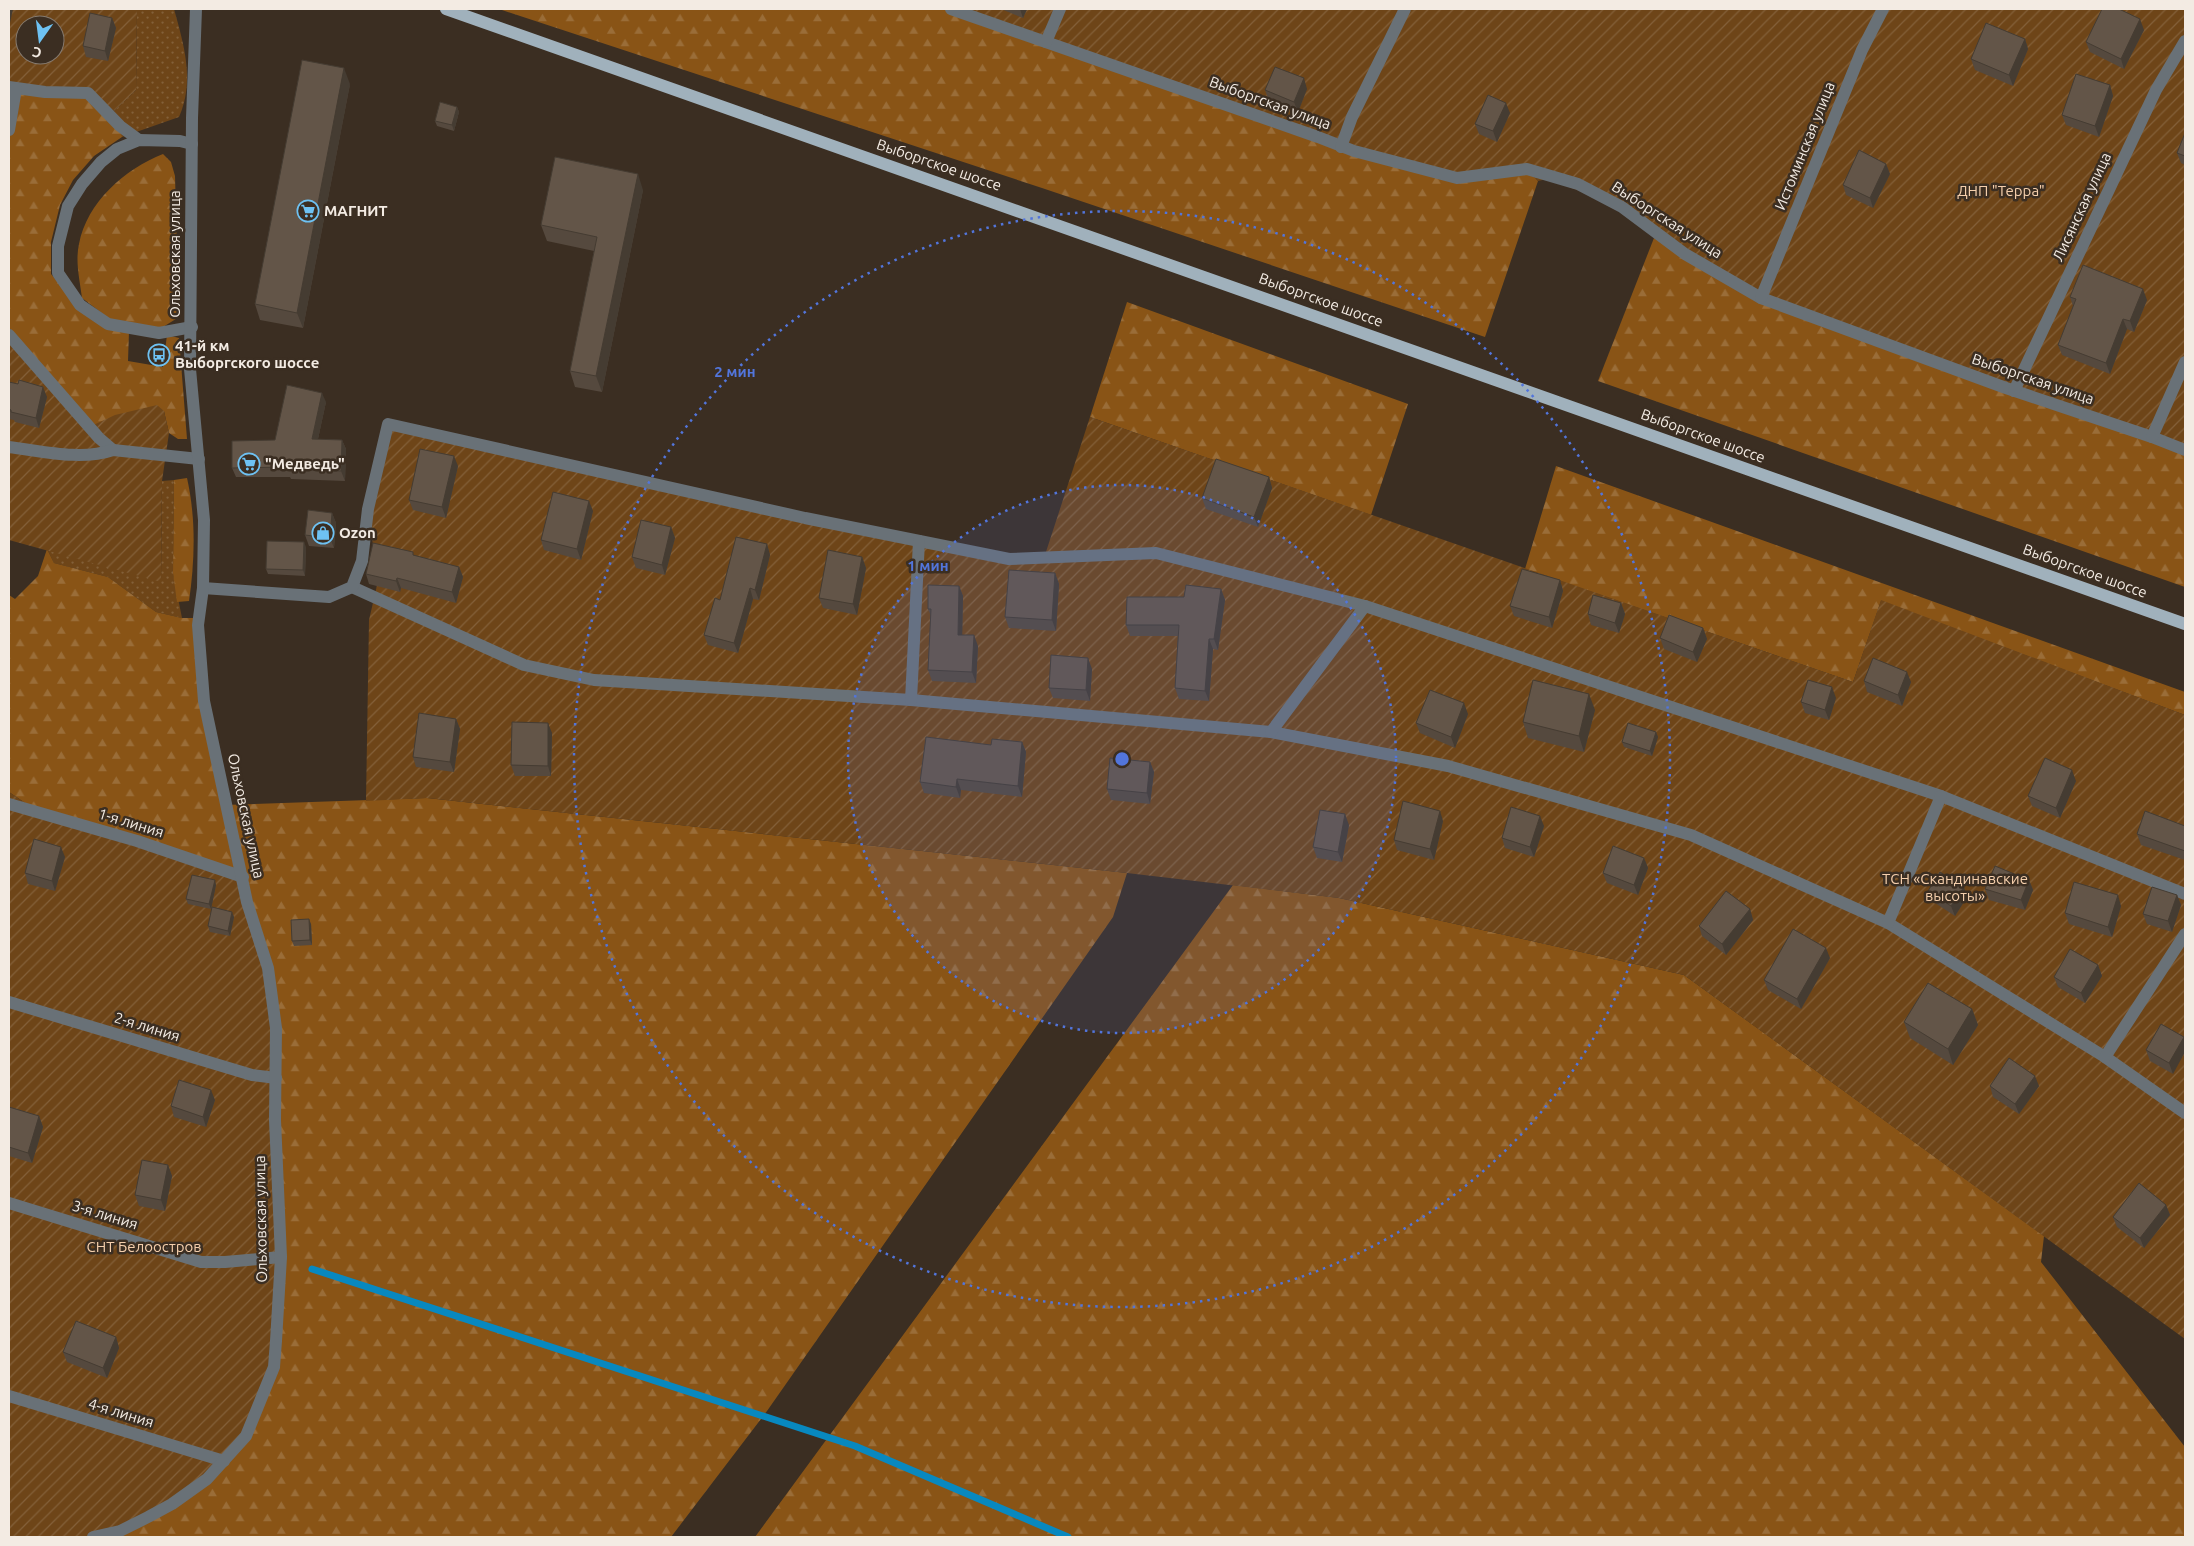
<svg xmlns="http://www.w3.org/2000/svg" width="2194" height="1546" font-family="Ubuntu,sans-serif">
<defs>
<pattern id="grass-dots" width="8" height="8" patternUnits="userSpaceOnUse" patternTransform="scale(1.25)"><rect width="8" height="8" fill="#6e4518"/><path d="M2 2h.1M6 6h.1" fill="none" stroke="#836039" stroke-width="1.8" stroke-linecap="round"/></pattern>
<pattern id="forest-firs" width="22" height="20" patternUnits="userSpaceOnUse" patternTransform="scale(1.25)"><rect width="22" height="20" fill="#895416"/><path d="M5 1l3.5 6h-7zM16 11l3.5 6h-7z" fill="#9a6d38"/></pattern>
<pattern id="garden-furrows" width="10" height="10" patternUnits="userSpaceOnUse" patternTransform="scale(1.25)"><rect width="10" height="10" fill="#6e4518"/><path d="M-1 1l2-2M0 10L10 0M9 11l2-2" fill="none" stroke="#836039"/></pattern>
</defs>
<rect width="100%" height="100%" fill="#3b2e22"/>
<g fill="url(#grass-dots)">
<path d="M137,9h37c10,36 21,73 5,108l-57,20 -2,-11 -6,-15 22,-21z"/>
<polygon points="174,480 173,573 182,618 156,612 108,577 54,563 47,549 161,581 162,481"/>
</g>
<g fill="url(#forest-firs)">
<polygon points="499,9 951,9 1527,169 1538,181 1485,337 1042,188"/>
<polygon points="88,93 120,126 122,137 94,156 73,180 60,205 51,242 51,274 74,301 129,331 128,361 163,367 167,335 179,338 187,439 178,439 169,433 164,411 89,427 9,335 9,130 15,94"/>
<path d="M163,154l8,8 4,14 4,141 -16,10 -6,1 -46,-8 -29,-22c-2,-17 -7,-36 -3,-54 8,-42 46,-75 84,-90z"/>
<polygon points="1654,238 2185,450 2185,587 1598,381"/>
<polygon points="1127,302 1408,404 1371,515 1090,417"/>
<polygon points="1556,466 2185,692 2185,715 1881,601 1853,682 1525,569"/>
<path d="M187,478c9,40 8,82 2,123l-12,1 -4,-29 1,-93z"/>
<polygon points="47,549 54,563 108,577 156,612 182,618 194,618 224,805 427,798 1127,873 1113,917 767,1411 671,1537 91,1537 40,813 9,792 9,595 15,599 38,576"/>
<polygon points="1233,885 1339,898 1684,975 2044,1236 2041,1262 2185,1447 2185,1537 755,1537"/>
</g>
<g fill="url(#garden-furrows)" fill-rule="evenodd">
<path d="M9,9h128l-1,81 -22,21 -26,-18 -73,1 -6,36zM25,25h30v30h-30z"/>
<polygon points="951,9 2185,9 2185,450 1777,304 1613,203 1547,179 1538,181 1527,169 1457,178 1354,151"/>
<polygon points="9,335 89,427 115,415 157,405 164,411 169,433 162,481 161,582 9,540"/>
<polygon points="1090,417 1853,682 1881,600 2185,715 2185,1339 1684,975 1339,898 1127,873 427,798 366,801 369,620 378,581 368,509 388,424 1009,559 1044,558"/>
<polygon points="9,792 40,813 237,872 268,968 276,1042 274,1367 246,1436 172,1504 91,1537 9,1537"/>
</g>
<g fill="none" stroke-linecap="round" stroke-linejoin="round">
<polyline stroke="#0888bf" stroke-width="7" points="312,1269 855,1446 1068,1537"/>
<g stroke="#697177" stroke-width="12">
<polyline points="951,9 1318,137 1354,151 1457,178 1527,169 1578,184 1622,207 1685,254 1761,298 2006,388 2152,437 2185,450"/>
<polyline points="1046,42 1060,9"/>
<polyline points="9,87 45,92 88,93 120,126 139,140"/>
<polyline points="9,130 16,89"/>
<polyline points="1341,147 1352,117 1405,9"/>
<polyline points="1761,298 1862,50 1883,9"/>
<polyline points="192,327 159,333 108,324 80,305 58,273 58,246 68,206 82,184 101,162 117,149 139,140 180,141 192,144"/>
<polyline points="9,335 99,438 113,450"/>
<polyline points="2014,391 2156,90 2185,41"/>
<polyline points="2152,437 2185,362"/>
<path d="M9,447c33,4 72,14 104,3l86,9"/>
<polyline points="352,587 524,665 594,680 911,700 1271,732 1448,766 1691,835 1888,923 2105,1057 2185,1113"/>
<polyline points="203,588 329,597 352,587 362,561 368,509 388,424 805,518 1009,559 1156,553 1365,606 1941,796 2185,894"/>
<polyline points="911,700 919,541"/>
<polyline points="1271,732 1365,606"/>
<polyline points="9,804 137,841 243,877"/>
<polyline points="1888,923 1941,796"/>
<polyline points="9,1002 252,1075 276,1078"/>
<polyline points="2105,1057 2185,934"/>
<polyline points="9,1203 201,1262 225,1262 281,1257"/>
<polyline points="9,1396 224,1461"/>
<polyline points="93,1537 120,1531 148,1517 172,1504 207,1479 246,1436 274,1367 276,1341 281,1257 275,1120 276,1028 268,968 247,902 204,701 198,625 203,588 204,520 190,369 192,118 196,9"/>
</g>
<polyline stroke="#a0b1bc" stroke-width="12" points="446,9 2185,624"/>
</g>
<g fill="#55493e">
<polygon points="1001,9 1027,9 1023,18"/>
<polygon points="112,18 116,28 108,61 86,57 83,46"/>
<polygon points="2144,30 2124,69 2090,52 2086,42"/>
<polygon points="2025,39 2028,49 2013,86 1975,70 1971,59"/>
<polygon points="350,84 303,328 260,320 255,304"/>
<polygon points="2110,85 2113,96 2099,137 2066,125 2062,115"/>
<polygon points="1307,89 1298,112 1269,101 1265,90"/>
<polygon points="457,107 459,112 454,131 437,126 435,121"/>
<polygon points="1510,113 1497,142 1479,134 1475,124"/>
<polygon points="2185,133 2185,165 2181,163 2177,153"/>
<polygon points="1886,164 1890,174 1873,208 1846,195 1843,185"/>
<polygon points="643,190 602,392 575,387 570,371 594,251 547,241 541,225"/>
<polygon points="2070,297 2147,300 2134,332 2127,329 2110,374 2062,355 2058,345 2073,306"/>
<polygon points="9,382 47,397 39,428 15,422 14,420 9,419"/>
<polygon points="326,402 318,439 342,440 346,449 345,481 291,479 290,477 236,477 232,468 275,440"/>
<polygon points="458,466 446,518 413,510 409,500"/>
<polygon points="1269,477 1272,488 1258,527 1206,509 1202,498"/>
<polygon points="593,511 581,560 544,550 541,540"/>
<polygon points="332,513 336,523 334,548 309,546 305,535"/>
<polygon points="671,527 675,538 665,575 636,568 632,557"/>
<polygon points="767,544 770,555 759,600 753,599 738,653 708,645 704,635 720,600"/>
<polygon points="306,547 305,576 268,574 266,569"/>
<polygon points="415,556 459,567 463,577 456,603 401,588 400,592 369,584 366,574"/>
<polygon points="862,557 866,568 857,615 823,608 819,598"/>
<polygon points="1055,573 1059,584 1056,631 1009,628 1005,617"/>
<polygon points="1560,580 1563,591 1552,628 1514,616 1510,606"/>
<polygon points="959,586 963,596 962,635 978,646 976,683 932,681 928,670 931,616 928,609"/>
<polygon points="1221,589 1225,600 1218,650 1213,649 1209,701 1179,699 1175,688 1178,636 1130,636 1126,625 1184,597"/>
<polygon points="1621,603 1625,614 1619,633 1591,625 1588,614"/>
<polygon points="1703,628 1707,639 1697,662 1664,649 1660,638"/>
<polygon points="1092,669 1090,701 1053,698 1049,688"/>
<polygon points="1864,681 1911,682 1902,706 1867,692"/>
<polygon points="1836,698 1829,720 1805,713 1801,702"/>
<polygon points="1595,710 1584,752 1528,738 1523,722"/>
<polygon points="1468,714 1455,748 1420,733 1416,723"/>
<polygon points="456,719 460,729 454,772 416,767 413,757"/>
<polygon points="1656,732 1658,737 1652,756 1624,747 1622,742"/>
<polygon points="552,733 551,776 515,776 511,765"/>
<polygon points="1022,742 1026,752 1022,797 961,790 960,798 924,793 920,782 991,745"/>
<polygon points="1150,762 1154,772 1150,804 1111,800 1107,789"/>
<polygon points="2076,781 2060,818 2032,806 2028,796"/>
<polygon points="1443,821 1434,860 1397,850 1394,840"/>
<polygon points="1349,825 1342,862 1317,858 1313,847"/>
<polygon points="1544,826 1534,857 1505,848 1502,838"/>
<polygon points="2185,826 2185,860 2141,845 2137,834"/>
<polygon points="65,857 55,891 28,884 25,873"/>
<polygon points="1644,858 1648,868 1638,895 1607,883 1603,873"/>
<polygon points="2029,880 2033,890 2025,910 1989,900 1985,889"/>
<polygon points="216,885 211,909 188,904 186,899"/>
<polygon points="1928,891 1967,897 1955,916 1932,901"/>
<polygon points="2177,895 2181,905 2172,932 2147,924 2143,914"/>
<polygon points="2121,906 2112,937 2069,924 2065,913"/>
<polygon points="1750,909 1753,920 1726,955 1702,936 1699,926"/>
<polygon points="234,917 230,936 210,932 208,926"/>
<polygon points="311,924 312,945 294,946 292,941"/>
<polygon points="1830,958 1801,1009 1768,990 1764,980"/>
<polygon points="2098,965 2102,976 2085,1003 2058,987 2054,977"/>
<polygon points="1972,1009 1978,1025 1953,1065 1910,1038 1904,1022"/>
<polygon points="2161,1024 2173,1074 2150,1061 2146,1050"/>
<polygon points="1990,1086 2039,1086 2019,1114 1993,1097"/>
<polygon points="215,1100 206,1127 174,1117 171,1106"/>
<polygon points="9,1107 39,1116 43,1127 32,1163 9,1156"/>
<polygon points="168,1165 172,1176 165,1211 139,1206 135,1195"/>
<polygon points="2166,1205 2170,1215 2144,1248 2117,1227 2113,1217"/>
<polygon points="116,1337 119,1348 107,1378 67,1362 63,1352"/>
</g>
<g fill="#453c32">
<polygon points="9,9 13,9 10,23 9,20"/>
<polygon points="1020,9 1027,9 1023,18"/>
<polygon points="112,18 116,28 108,61 105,51"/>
<polygon points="2140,19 2144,30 2124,69 2121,59"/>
<polygon points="2025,39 2028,49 2013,86 2009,75"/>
<polygon points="344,68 350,84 303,328 297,313"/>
<polygon points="1304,78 1307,89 1298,112 1294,102"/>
<polygon points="2110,85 2113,96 2099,137 2095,126"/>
<polygon points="1506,103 1510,113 1497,142 1493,131"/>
<polygon points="457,107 459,112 454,131 452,125"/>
<polygon points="1886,164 1890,174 1873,208 1870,198"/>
<polygon points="638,174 643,190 602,392 596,376"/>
<polygon points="2143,289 2147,300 2134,332 2130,321"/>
<polygon points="2123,319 2127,329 2110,374 2106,363"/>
<polygon points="43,387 47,397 39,428 36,418"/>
<polygon points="322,393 326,402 316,448 312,439"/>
<polygon points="342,440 346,449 345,481 341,471"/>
<polygon points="454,456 458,466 446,518 442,507"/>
<polygon points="1269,477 1272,488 1258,527 1254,517"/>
<polygon points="589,501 593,511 581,560 577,549"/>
<polygon points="332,513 336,523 334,548 330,538"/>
<polygon points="671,527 675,538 665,575 662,565"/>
<polygon points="304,542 306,547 305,576 303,570"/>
<polygon points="767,544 770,555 759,600 755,590"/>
<polygon points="862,557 866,568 857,615 853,604"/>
<polygon points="459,567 463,577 456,603 452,592"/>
<polygon points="1055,573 1059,584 1056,631 1052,620"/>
<polygon points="397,578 401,588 400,592 396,581"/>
<polygon points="1560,580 1563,591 1552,628 1549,617"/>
<polygon points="959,586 963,596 962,645 958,635"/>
<polygon points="750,588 753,599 738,653 734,643"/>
<polygon points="1221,589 1225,600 1218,650 1214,639"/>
<polygon points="1621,603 1625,614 1619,633 1615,623"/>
<polygon points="1703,628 1707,639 1697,662 1693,652"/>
<polygon points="974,635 978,646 976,683 972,672"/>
<polygon points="1209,639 1213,649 1209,701 1205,691"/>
<polygon points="1088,658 1092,669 1090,701 1086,690"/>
<polygon points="1907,672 1911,682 1902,706 1898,695"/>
<polygon points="1832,687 1836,698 1829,720 1825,710"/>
<polygon points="1589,694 1595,710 1584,752 1579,736"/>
<polygon points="1464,703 1468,714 1455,748 1451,737"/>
<polygon points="456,719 460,729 454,772 450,762"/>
<polygon points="548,723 552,733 551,776 548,766"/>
<polygon points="1656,732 1658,737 1652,756 1650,751"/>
<polygon points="1022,742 1026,752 1022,797 1018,786"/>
<polygon points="1150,762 1154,772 1150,804 1147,793"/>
<polygon points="2072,770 2076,781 2060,818 2056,808"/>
<polygon points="957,779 961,790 960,798 956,787"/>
<polygon points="1440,811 1443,821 1434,860 1430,849"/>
<polygon points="1345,814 1349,825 1342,862 1338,852"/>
<polygon points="1540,816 1544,826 1534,857 1530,847"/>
<polygon points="61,847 65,857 55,891 52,881"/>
<polygon points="1644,858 1648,868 1638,895 1634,885"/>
<polygon points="215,880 216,885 211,909 209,904"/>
<polygon points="2029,880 2033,890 2025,910 2021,900"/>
<polygon points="1964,887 1967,897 1955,916 1951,906"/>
<polygon points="2118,895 2121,906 2112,937 2108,927"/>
<polygon points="2177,895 2181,905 2172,932 2168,921"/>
<polygon points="1750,909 1753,920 1726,955 1722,944"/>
<polygon points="232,912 234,917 230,936 228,931"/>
<polygon points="309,919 311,924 312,945 310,940"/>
<polygon points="1826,948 1830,958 1801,1009 1797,999"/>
<polygon points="2098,965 2102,976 2085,1003 2081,993"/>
<polygon points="1972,1009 1978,1025 1953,1065 1948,1049"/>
<polygon points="2184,1037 2185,1042 2185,1052 2173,1074 2169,1063"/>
<polygon points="2035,1076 2039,1086 2019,1114 2015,1104"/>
<polygon points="211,1090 215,1100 206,1127 203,1117"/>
<polygon points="39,1116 43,1127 32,1163 28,1153"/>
<polygon points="168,1165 172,1176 165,1211 161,1200"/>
<polygon points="2166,1205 2170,1215 2144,1248 2140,1238"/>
<polygon points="116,1337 119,1348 107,1378 103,1368"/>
</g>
<g fill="#635548" stroke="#453c32">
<polygon points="2102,9 2119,9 2140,19 2121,59 2086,42"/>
<polygon points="90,13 112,18 105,51 83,46"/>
<polygon points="1986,23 2025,39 2009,75 1971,59"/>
<polygon points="302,60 344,68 297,313 255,304"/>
<polygon points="1275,67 1304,78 1294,102 1265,90"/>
<polygon points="2076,74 2110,85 2095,126 2062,115"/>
<polygon points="1488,95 1506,103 1493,131 1475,124"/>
<polygon points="440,102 457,107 452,125 435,121"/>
<polygon points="2185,133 2185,156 2177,153"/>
<polygon points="1859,150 1886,164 1870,198 1843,185"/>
<polygon points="555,157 638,174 596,376 570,371 597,237 541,225"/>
<polygon points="2083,265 2143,289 2130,321 2123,319 2106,363 2058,345 2076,299 2070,297"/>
<polygon points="19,380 43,387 36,418 11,412 11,410 9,409 9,382 18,384"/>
<polygon points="287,385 322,393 312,439 342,440 341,471 288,469 288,467 232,468 232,441 275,440"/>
<polygon points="420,449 454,456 442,507 409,500"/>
<polygon points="1216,459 1269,477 1254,517 1202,498"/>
<polygon points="553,492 589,501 577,549 541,540"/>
<polygon points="308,510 332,513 330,538 305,535"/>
<polygon points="641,520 671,527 662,565 632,557"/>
<polygon points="736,537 767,544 755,590 750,588 734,643 704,635 715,598 720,600"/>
<polygon points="267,541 304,542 303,570 266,569"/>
<polygon points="373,543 413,552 413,555 459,567 452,592 397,578 396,581 366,574"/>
<polygon points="828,550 862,557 853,604 819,598"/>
<polygon points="1522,569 1560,580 1549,617 1510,606"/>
<polygon points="1009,570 1055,573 1052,620 1005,617"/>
<polygon points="928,585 959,586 958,635 974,635 972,672 928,670 931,609 928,609"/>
<polygon points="1186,585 1221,589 1214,639 1209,639 1205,691 1175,688 1179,625 1126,625 1127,597 1184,597"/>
<polygon points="1593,595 1621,603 1615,623 1588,614"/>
<polygon points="1669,615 1703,628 1693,652 1660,638"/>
<polygon points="1051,655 1088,658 1086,690 1049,688"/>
<polygon points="1873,658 1907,672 1898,695 1864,681"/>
<polygon points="1533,680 1589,694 1579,736 1523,722"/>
<polygon points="1808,680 1832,687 1825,710 1801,702"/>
<polygon points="1430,690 1464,703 1451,737 1416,723"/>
<polygon points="419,713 456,719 450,762 413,757"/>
<polygon points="512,722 548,723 548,766 511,765"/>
<polygon points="1628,723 1656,732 1650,751 1622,742"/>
<polygon points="926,737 991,745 992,739 1022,742 1018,786 957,779 956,787 920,782"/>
<polygon points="1110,758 1150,762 1147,793 1107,789"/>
<polygon points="2045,758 2072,770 2056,808 2028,796"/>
<polygon points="1403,801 1440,811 1430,849 1394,840"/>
<polygon points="1511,807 1540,816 1530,847 1502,838"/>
<polygon points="1320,810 1345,814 1338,852 1313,847"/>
<polygon points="2145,811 2185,826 2185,851 2137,834"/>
<polygon points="34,839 61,847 52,881 25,873"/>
<polygon points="1613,846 1644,858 1634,885 1603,873"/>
<polygon points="1995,866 2029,880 2021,900 1985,889"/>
<polygon points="1940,872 1964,887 1951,906 1928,891"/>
<polygon points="192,875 215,880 209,904 186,899"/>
<polygon points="2074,882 2118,895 2108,927 2065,913"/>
<polygon points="2152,887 2177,895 2168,921 2143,914"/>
<polygon points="1726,891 1750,909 1722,944 1699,926"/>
<polygon points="212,907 232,912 228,931 208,926"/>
<polygon points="309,919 310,940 292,941 291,920"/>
<polygon points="1793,929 1826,948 1797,999 1764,980"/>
<polygon points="2070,949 2098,965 2081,993 2054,977"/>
<polygon points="1928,983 1972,1009 1948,1049 1904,1022"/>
<polygon points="2161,1024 2184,1037 2169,1063 2146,1050"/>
<polygon points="2009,1058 2035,1076 2015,1104 1990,1086"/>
<polygon points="179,1080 211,1090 203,1117 171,1106"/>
<polygon points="9,1107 39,1116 28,1153 9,1147"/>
<polygon points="142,1160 168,1165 161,1200 135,1195"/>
<polygon points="2139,1183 2166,1205 2140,1238 2113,1217"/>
<polygon points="76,1321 116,1337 103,1368 63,1352"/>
</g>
<circle cx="1122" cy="759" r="274" fill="#5275db" fill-opacity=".12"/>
<g fill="none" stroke="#5275db" stroke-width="2.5" stroke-dasharray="2.5 5">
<circle cx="1122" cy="759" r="274"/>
<circle cx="1122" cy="759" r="548"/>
</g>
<defs>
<g id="supermarket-ring" transform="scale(1.125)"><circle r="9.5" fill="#3b2e22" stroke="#6ec2f3" stroke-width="1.5"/><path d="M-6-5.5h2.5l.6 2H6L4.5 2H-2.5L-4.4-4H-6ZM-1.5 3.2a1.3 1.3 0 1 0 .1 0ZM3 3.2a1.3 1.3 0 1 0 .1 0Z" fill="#6ec2f3"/></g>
<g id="bus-ring" transform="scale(1.125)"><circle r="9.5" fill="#3b2e22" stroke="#6ec2f3" stroke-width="1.5"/><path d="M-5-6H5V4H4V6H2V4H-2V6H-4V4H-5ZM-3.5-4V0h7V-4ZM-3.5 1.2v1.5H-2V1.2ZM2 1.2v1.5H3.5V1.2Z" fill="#6ec2f3"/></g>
<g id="shop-ring" transform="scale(1.125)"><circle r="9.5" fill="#3b2e22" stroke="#6ec2f3" stroke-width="1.5"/><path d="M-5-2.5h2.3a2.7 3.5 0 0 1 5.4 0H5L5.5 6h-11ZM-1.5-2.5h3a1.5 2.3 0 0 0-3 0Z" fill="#6ec2f3"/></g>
</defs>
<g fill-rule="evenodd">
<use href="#supermarket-ring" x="308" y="211"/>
<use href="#bus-ring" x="159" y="355"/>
<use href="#supermarket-ring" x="249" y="464"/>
<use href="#shop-ring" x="323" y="533"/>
</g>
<g text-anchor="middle" stroke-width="5" stroke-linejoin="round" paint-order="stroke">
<g font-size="15" fill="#f3ebe3" stroke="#3b2e22">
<text transform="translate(1270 103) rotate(20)" y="5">Выборгская улица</text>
<text transform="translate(1805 146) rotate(-68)" y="5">Истоминская улица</text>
<text transform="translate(939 165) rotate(19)" y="5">Выборгское шоссе</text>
<text transform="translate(2082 207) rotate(-65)" y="5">Лисянская улица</text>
<text transform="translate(1667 220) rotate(33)" y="5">Выборгская улица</text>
<text transform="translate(175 254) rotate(-90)" y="5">Ольховская улица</text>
<text transform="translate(1321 300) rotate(20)" y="5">Выборгское шоссе</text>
<text transform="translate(2033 379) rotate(19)" y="5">Выборгская улица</text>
<text transform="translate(1703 436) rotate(20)" y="5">Выборгское шоссе</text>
<text transform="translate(2085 571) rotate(20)" y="5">Выборгское шоссе</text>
<text transform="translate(246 816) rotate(78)" y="5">Ольховская улица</text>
<text transform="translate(131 823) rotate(17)" y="5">1-я линия</text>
<text transform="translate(147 1027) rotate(17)" y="5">2-я линия</text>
<text transform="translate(105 1215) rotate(17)" y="5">3-я линия</text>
<text transform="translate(261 1219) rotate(-91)" y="5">Ольховская улица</text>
<text transform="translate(121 1413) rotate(17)" y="5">4-я линия</text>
</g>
<g font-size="15" fill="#f5cfac" stroke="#3b2e22">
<text x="2001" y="196">ДНП "Терра"</text>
<text x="1955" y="884">ТСН «Скандинавские<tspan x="1955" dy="17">высоты»</tspan></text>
<text x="144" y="1252">СНТ Белоостров</text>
</g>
<g font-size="15" font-weight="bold" fill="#f3ebe3" stroke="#3b2e22" text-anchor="start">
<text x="324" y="216">МАГНИТ</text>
<text x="175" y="351">41-й км<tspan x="175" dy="17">Выборгского шоссе</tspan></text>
<text x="265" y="469">"Медведь"</text>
<text x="339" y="538">Ozon</text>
</g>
</g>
<circle cx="1122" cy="759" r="8" fill="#5275db" stroke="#3b2e22" stroke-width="2.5"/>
<g font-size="15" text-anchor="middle" font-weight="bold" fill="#5275db" stroke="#3b2e22" stroke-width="5" stroke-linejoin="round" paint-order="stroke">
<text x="735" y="377">2 мин</text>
<text x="928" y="571">1 мин</text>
</g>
<rect width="2194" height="1546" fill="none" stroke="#f3ebe3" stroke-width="20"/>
<g transform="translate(40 40) rotate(194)"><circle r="24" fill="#3b2e22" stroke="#857a6f"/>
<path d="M0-4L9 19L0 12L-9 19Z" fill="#6ec2f3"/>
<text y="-8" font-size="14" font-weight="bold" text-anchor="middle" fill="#f3ebe3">С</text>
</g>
</svg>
